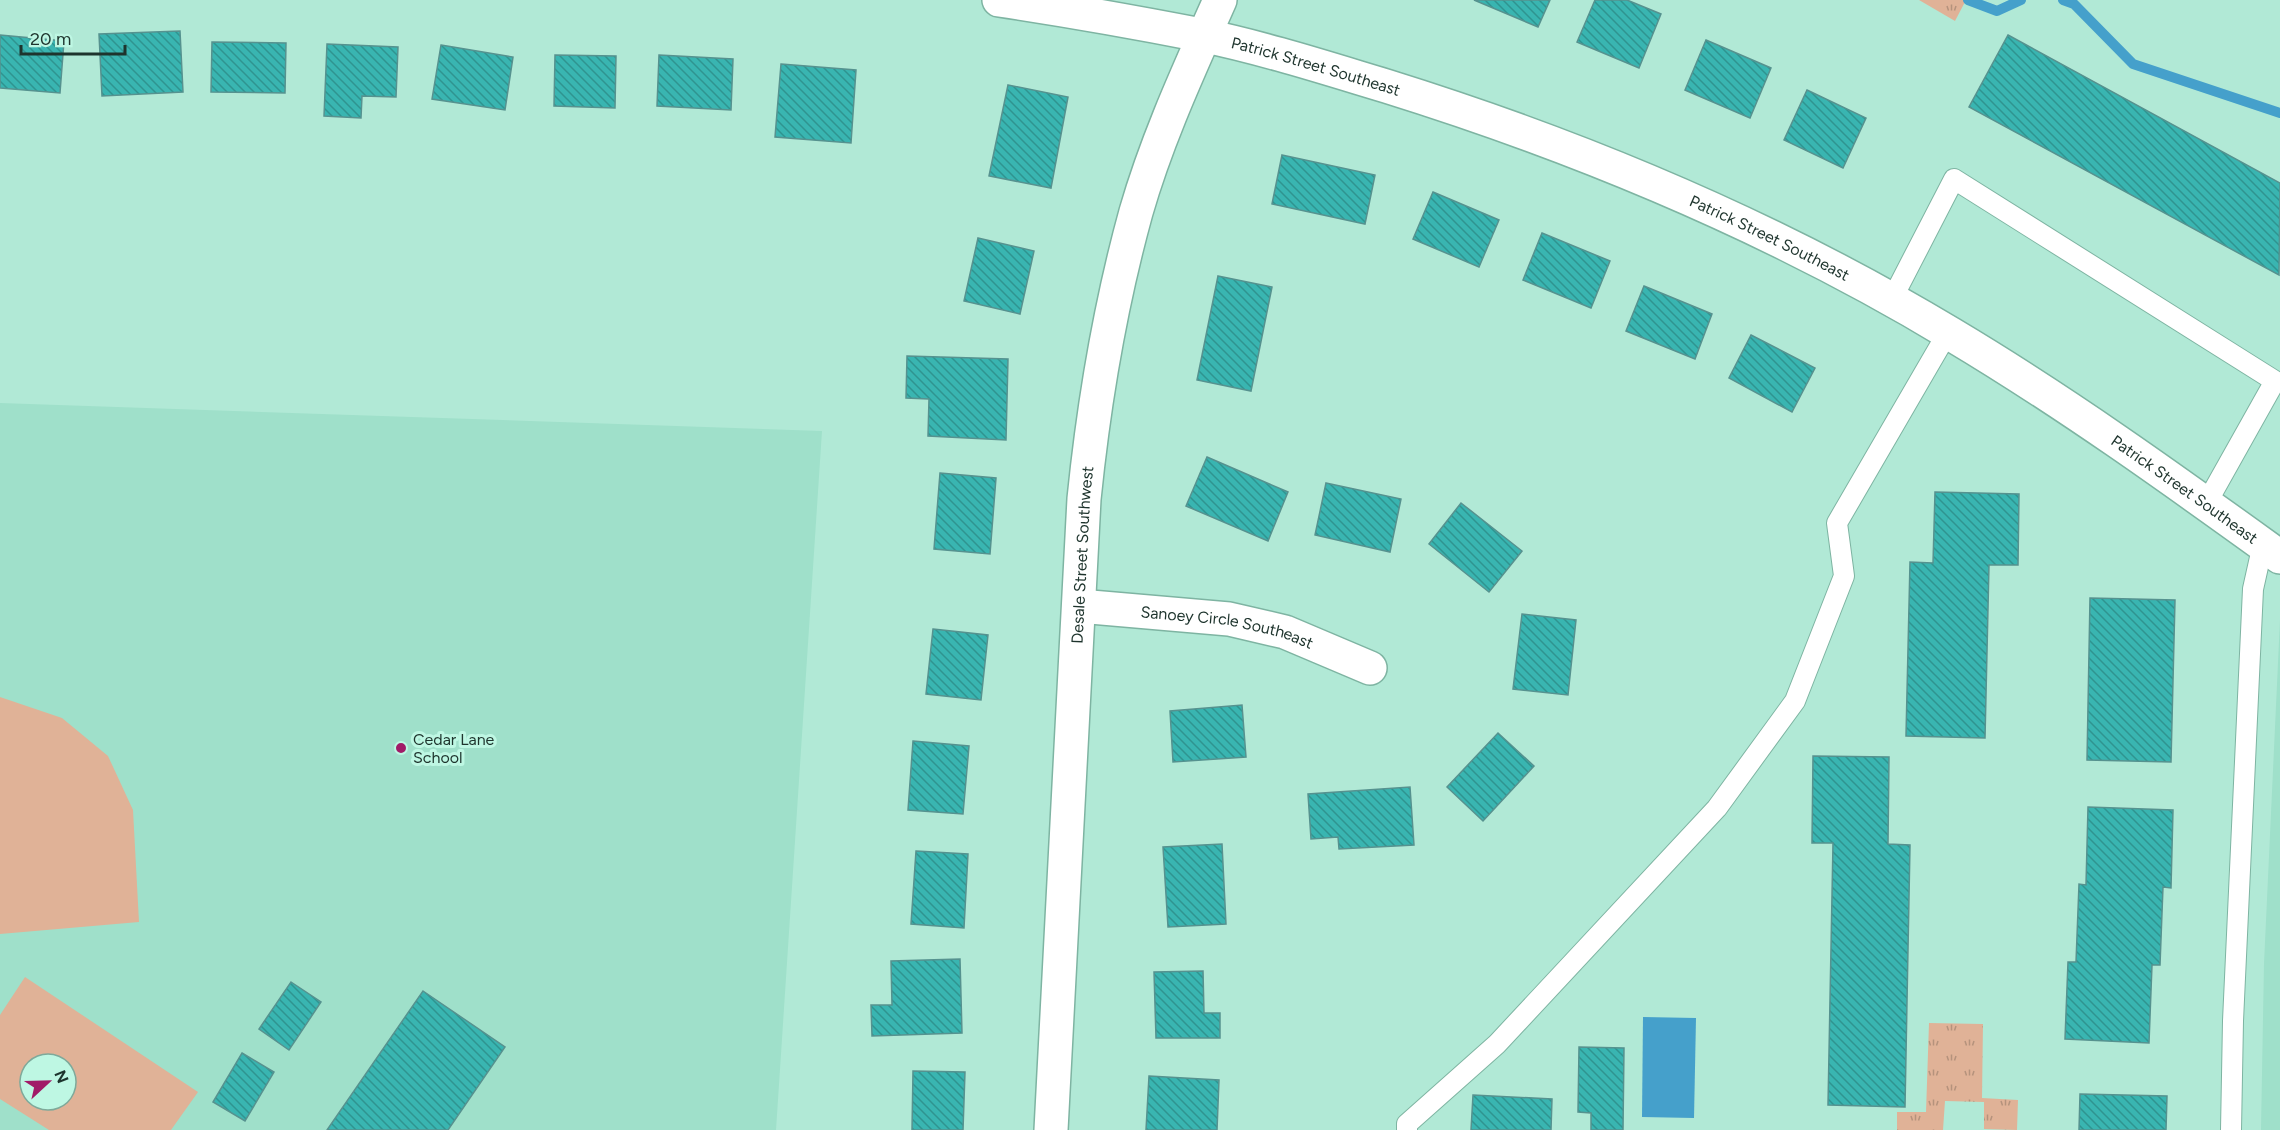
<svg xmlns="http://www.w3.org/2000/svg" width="2280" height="1130" font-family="Figtree,sans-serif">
<defs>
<pattern id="park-tufts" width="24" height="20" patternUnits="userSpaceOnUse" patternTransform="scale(1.5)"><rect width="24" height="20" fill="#e0b297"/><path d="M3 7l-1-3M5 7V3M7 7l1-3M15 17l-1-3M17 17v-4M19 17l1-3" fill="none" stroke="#b5927c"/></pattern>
<pattern id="building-back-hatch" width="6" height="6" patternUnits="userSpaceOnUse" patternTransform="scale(1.5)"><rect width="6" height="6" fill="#39b5b1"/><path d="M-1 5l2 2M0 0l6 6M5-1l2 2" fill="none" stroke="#2f9490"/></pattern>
</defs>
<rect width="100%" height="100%" fill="#b1e9d6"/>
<g fill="#9fe0ca" fill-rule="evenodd">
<path d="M0,403l822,28 -46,699h-776zM30,1064h36v36h-36z"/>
<polygon points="2280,620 2280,1130 2261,1130 2264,964"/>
</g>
<g fill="url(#park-tufts)">
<polygon points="1919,0 1966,0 1955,21"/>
<polygon points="1929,1023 1983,1024 1982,1098 2018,1100 2017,1130 1984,1129 1984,1102 1945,1101 1943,1130 1897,1130 1897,1112 1926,1112"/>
</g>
<g fill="#e0b297" fill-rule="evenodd">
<polygon points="0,697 62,718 108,756 133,810 139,922 0,934"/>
<path d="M25,977l173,115 -27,38h-122l-49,-31v-84zM30,1064h36v36h-36z"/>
</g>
<polygon fill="#45a0cb" points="1643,1017 1696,1018 1694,1118 1642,1117"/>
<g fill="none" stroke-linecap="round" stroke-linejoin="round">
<g stroke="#45a0cb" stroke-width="10">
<polyline points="1968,0 1997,11 2021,0"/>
<polyline points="2063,0 2074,4 2133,64 2280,113"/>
</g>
</g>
<g fill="url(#building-back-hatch)" stroke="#56928f" stroke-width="1.5">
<polygon points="1474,0 1550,0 1538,27"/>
<polygon points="1595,0 1627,0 1661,14 1639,68 1577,42"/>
<polygon points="180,31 183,92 102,96 99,34"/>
<polygon points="0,35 64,41 60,93 0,88"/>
<polygon points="2008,35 2280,183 2279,275 1969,107"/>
<polygon points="1706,40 1771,68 1750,118 1685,90"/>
<polygon points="212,42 286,43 285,93 211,92"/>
<polygon points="327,44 398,47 396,97 362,96 361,118 324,116"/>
<polygon points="441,45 513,57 505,110 432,99"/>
<polygon points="555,55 616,56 615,108 554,106"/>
<polygon points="659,55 733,59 731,110 657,106"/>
<polygon points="781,64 856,70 851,143 775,137"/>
<polygon points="1008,85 1068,97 1051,188 989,176"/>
<polygon points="1807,90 1866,118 1843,168 1784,140"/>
<polygon points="1282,155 1375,175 1365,224 1272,204"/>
<polygon points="1433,192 1499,220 1479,267 1413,239"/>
<polygon points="1542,233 1610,261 1591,308 1523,280"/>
<polygon points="978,238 1034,251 1020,314 964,301"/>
<polygon points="1218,276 1272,287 1251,391 1197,380"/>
<polygon points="1644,286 1712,314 1695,359 1626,331"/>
<polygon points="1751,335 1815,368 1792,412 1729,378"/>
<polygon points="907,356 1008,359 1006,440 928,436 929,399 906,398"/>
<polygon points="1207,457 1288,492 1268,541 1186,506"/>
<polygon points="940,473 996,478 990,554 934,549"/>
<polygon points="1326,483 1401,499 1390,552 1315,535"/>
<polygon points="1935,492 2019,494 2018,565 1989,565 1985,738 1906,736 1910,562 1933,563"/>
<polygon points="1461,503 1522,551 1489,592 1429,544"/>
<polygon points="2090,598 2175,600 2171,762 2087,760"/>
<polygon points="1522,614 1576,620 1568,695 1513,689"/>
<polygon points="933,629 988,635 981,700 926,694"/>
<polygon points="1242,705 1246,757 1173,762 1170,711"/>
<polygon points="1498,733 1534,766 1483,821 1447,787"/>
<polygon points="913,741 969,746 963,814 908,810"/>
<polygon points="1813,756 1889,757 1888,844 1910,845 1905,1107 1828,1105 1833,843 1812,843"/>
<polygon points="1410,787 1414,845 1339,849 1338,837 1311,839 1308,794"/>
<polygon points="2088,807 2173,810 2171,888 2163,887 2160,965 2152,965 2149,1043 2065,1039 2068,962 2076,962 2079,884 2086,885"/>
<polygon points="1222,844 1226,924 1168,927 1163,847"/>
<polygon points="916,851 968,854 964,928 911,924"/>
<polygon points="960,959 962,1033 872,1036 871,1005 892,1005 891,961"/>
<polygon points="1203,971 1204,1013 1220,1013 1220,1038 1156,1038 1154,972"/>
<polygon points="291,982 321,1002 289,1050 259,1029"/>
<polygon points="423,991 505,1047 448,1130 327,1130"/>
<polygon points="1579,1047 1624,1048 1623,1130 1591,1130 1591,1113 1578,1112"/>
<polygon points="242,1053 274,1072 245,1121 213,1102"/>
<polygon points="913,1071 965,1072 963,1130 912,1130"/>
<polygon points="1149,1076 1219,1080 1217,1130 1146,1130"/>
<polygon points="2080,1094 2167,1096 2166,1130 2079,1130"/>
<polygon points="1473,1095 1552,1099 1551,1130 1471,1130"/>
</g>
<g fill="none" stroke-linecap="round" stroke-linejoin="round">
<g stroke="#7eb4a2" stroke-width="22">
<g id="service">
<polyline points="1891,301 1954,179 2275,381 2206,504"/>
<polyline points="1407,1130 1407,1124 1497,1044 1717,808 1795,701 1844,576 1837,523 1948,332"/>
<polyline points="2231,1130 2233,1021 2253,589 2263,544"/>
</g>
</g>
<g stroke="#7eb4a2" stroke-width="36">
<g id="minor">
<path id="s1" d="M999,0c67,10 135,22 202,35 63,13 125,33 185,51 196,61 389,142 565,248 114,68 221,145 329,223"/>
<path id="s2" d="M1079,606l150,13 56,13 85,36"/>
<path id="s3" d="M1051,1130l33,-631c10,-98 26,-193 52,-287 21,-73 53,-142 84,-212"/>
</g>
</g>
<use href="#service" stroke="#fff" stroke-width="20"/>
<use href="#minor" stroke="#fff" stroke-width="33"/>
</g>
<circle fill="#a11b68" stroke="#bef7e3" stroke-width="2" cx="401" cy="748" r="6"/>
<g text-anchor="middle" stroke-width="6" stroke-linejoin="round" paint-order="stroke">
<g font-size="16" fill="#1e342d" stroke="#bef7e3">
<text dy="6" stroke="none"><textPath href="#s1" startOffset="324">Patrick Street Southeast</textPath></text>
<text dy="6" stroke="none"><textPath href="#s1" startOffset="810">Patrick Street Southeast</textPath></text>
<text dy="6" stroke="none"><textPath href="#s1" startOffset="1296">Patrick Street Southeast</textPath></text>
<text dy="6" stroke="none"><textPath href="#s3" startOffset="576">Desale Street Southwest</textPath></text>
<text dy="6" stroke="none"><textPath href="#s2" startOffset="150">Sanoey Circle Southeast</textPath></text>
</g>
<g font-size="16" fill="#1e342d" stroke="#bef7e3" text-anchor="start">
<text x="413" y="745">Cedar Lane<tspan x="413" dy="18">School</tspan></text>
</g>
</g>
<g transform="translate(48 1082) rotate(68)"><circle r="28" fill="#bef7e3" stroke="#7ea99a" stroke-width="1.5"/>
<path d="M0-4.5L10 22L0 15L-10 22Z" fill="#a11b68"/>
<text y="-9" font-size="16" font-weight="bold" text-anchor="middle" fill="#1e342d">N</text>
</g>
<path d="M21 45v9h104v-9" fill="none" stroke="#1e342d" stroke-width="3"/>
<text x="30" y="45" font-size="18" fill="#1e342d" stroke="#bef7e3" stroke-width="4.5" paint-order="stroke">20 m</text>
</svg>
